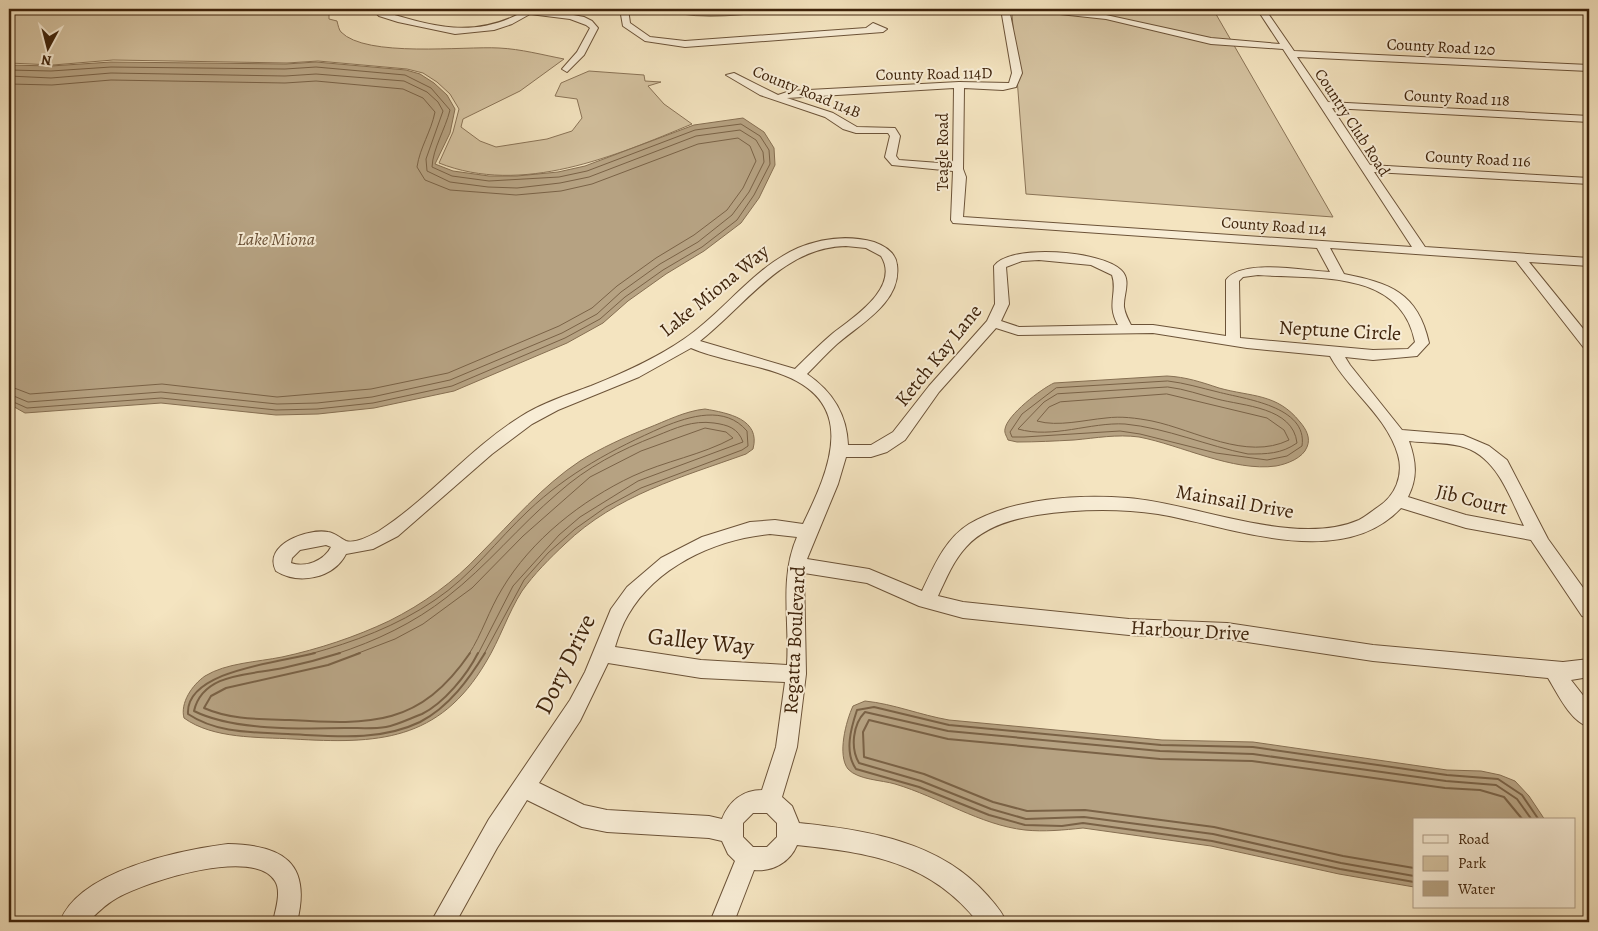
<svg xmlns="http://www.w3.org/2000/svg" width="1598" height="931" font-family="Alegreya,serif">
<rect width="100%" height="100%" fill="#f4e4c0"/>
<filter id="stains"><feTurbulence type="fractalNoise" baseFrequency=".004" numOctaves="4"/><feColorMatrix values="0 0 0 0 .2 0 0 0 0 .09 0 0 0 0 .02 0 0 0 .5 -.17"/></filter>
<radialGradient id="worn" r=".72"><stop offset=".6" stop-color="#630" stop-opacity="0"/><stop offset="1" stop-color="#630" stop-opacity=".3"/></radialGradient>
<g fill="#d5c3a1" stroke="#8a7356">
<path d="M9,9h320v10l8,2c1,4 2,9 4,11 25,26 123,14 158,16 22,1 44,7 65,11l-44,32 -57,28 -2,8 19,14 16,6 51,-8 25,-8 10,-13 -5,-19 -22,-3 6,-13 28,-12 55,4 1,6 16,1 -13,4 16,18 28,20c-77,32 -170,72 -253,39l14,-31 6,-23 -9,-15 -13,-12 -14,-9 -16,-4 -89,-8 -31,2 -174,-3 -60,5 -44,-2z"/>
<polygon points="1007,9 1213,9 1333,217 1026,194 1012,14"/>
</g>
<g fill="#b6a282" stroke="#866f52">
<path d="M682,9h116c-38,3 -79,11 -117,5z"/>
<polygon points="111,62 286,64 316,62 406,70 420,74 434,83 447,95 455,109 450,133 435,164 453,171 489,176 517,176 558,172 585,166 694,125 743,118 764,132 774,148 775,165 759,198 741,223 704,251 666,274 628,301 603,323 567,343 454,391 374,408 318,414 276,415 161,403 25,413 9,404 9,65 51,66"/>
<path d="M1167,376c19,1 34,6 52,12 32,9 58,5 81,34 6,7 11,16 7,25 -4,11 -20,17 -31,19 -43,6 -95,-21 -137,-29 -22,-3 -43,1 -65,3 -19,1 -38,2 -57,2l-9,-2c-1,-3 -4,-7 -3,-11 2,-14 36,-40 49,-46z"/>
<path d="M705,409c23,4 56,10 48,40l-7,5c-64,23 -130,41 -181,90 -15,14 -31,30 -43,47 -14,22 -22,48 -36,71 -47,80 -109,82 -193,77 -35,-2 -80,0 -109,-21 -4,-15 8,-33 21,-42 21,-13 52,-14 77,-19 37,-8 73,-20 107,-36 34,-17 65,-39 91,-67 32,-32 62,-68 100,-93 21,-13 45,-24 68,-33 18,-7 37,-17 57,-19z"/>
<path d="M865,701c29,3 55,14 84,19l213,20 91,2 194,28 34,1 19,4 15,6 14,15 16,24h-131v67l-75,-13 -128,-28 -128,-18c-19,2 -39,4 -58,2 -45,-5 -86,-33 -130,-46 -13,-4 -37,-4 -47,-15 -11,-14 -2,-48 5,-63z"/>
</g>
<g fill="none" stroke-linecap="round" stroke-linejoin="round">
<g stroke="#7a6246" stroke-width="1">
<polyline points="685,9 691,11 745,9"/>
<path d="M9,70l42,1 60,-4 174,2 31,-2 89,8 26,13 19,22c-5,20 -17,38 -18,57l20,9 37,5 70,-4 28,-6 108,-41 46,-6 19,12 9,14 1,14 -16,31 -17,25 -35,27 -39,23 -38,27 -25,22 -35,19 -113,48 -79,17 -56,6 -41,1 -115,-12 -134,10 -18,-8"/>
<polyline points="9,76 51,78 111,73 285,76 316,74 404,81 427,92 438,102 443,111 426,159 427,171 450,182 488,187 517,188 560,183 589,177 696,136 740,130 756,140 763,152 764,162 749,192 732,215 698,242 660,264 621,292 597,314 562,333 450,380 372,397 317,403 277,404 161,392 28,402 9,394"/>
<path d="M9,84l43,1 59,-5 174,3 31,-2 87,8 20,9 12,14c-4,20 -15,35 -18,55l8,13 25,10 66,5 45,-4 31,-7 106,-40 40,-6 12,8 6,15 -13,27 -16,22 -33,25 -38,23 -39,28 -25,22 -33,18 -111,47 -77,16 -94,8 -115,-13 -132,10 -21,-8"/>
<path d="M1168,381c17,2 33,7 50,11 26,7 90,14 84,54l-15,10 -20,4 -51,-7 -76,-19 -20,-3 -96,6h-12l-2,-5 12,-18 34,-26z"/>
<path d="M1168,387c17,2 33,8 49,12 26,7 76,8 80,44 -16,11 -30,11 -49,11 -41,-8 -81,-26 -123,-30 -35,-2 -72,15 -107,5l26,-27 13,-8z"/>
<path d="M1167,394l100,24 17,12 5,10c-43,21 -94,-10 -137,-19 -16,-3 -31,-5 -46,-3 -22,2 -48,9 -69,3l12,-14 11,-5z"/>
<path d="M310,654c44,-12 87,-28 125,-54 36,-24 62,-60 93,-89 40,-38 85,-62 135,-84 27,-11 62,-22 84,4l1,15 -6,4 -101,38 -35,19 -31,22 -27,24 -24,27 -40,74"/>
<path d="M336,654c40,-13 78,-31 111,-57 40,-31 72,-71 111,-104 29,-26 62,-43 98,-57 20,-8 36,-16 58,-13 14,2 24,5 29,19l-105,39 -58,36 -21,18 -46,51 -35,68"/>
<path d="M356,654l39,-15 28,-15 49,-36 51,-52 67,-59 51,-26 64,-23 21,4 7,6c-31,17 -68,23 -100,38 -51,24 -102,64 -131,113 -13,21 -20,45 -33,65"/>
</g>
<g stroke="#7a6246" stroke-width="2">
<path d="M315,653c-33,9 -130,17 -127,61 30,20 66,18 100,20 44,2 91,8 132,-12 29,-15 49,-43 65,-69"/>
<path d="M340,653c-19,6 -38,11 -57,15 -31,7 -80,4 -89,43 40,20 109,18 154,17 12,0 26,1 38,-1 11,-2 25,-9 36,-13 22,-11 45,-39 56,-61"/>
<path d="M360,653l-32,12 -102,23 -15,8 -7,12c27,12 57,11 86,12 82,5 130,6 180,-67"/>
<polyline points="1414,868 1343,856 1214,827 1085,810 1027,811 993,802 924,774 864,757 863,732 869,720 948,739 1160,759 1252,761 1445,788 1480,790 1504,797 1523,820"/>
<path d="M1414,876l-73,-13 -128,-29 -129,-17 -58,2 -35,-10 -70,-28 -62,-18c-9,-15 -6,-39 6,-51l83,19 212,20 93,3 193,27 50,4 21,14 15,21"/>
<path d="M1414,882l-74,-13 -128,-28 -129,-18 -21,3 -37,-1 -36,-10 -70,-28 -63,-18c-12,-17 -5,-41 1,-59l17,-3 75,18 212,20 92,2 194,28 51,4 24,16 17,25"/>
</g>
<g stroke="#6c5338" stroke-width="2">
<g id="minor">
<path d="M372,9h9l4,3c49,15 88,26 136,1l-14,-4 50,3 27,5 8,4 6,7 -14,27 -17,17 -5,-3 15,-17 13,-24 -4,-3 -16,-6 -40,-5 -18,10 -18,6 -39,4 -57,-12 -19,-6z"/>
<polygon points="620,9 628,9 630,23 650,37 685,41 866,28 873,23 887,29 883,32 685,47 645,41 623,26"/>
<path d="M1001,9h8l13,64 -6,14 -13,3 -39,-2 -1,81 3,8 -3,40 449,30 -129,-198 -72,-5 -105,-25 -74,-8 -4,-2h24l54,6 105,23 69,6 -23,-35h8l29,42 295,14v6l-292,-14 31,45 261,14v6l-257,-14 38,57 219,13v6l-215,-12 51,75 164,11v8l-60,-4 60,74v13l-5,-1 -68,-87 -186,-13 14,26c45,9 74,18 85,69l-12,13 -44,4 -28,-3 5,8 52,65 61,5 26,11 18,14 41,79 41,57v22l-7,-2 -51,-76 -65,-12 -65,-20c-60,64 -171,18 -243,6 -40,-6 -81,-5 -121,1 -25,4 -53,12 -71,32 -13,14 -20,32 -28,49l25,6 166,17 98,4 146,22 190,17 26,-3v18l-18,3 18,23v24c-19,-6 -31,-33 -41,-49l-175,-17 -146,-22 -98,-4 -166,-17 -44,-12 -52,-23 -63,-10 2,101 -9,73 -15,50 10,9 7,17c67,7 141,18 188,72 7,8 15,16 19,27h-28c-49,-61 -108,-69 -181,-77 -7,17 -24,27 -43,25l-20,52h-24l25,-61 -7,-7 -6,-13 -13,-3 -102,-6 -25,-5 -55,-27 -30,48 -41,74h-25l58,-103 81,-119 15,-28 26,-63 16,-22 34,-29 41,-21 48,-15 25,-2 28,4c27,-56 57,-123 -25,-151 -28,-10 -59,-13 -87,-25l-52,29 -81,33 -26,14 -40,30 -94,82 -25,13 -27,5c-13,25 -48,31 -70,17 -14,-27 33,-43 52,-39 7,1 12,6 18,9 9,3 26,-6 33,-10 51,-33 90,-82 141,-114 22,-14 47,-22 71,-31 32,-13 64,-27 93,-47 40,-27 69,-71 114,-91 24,-10 51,-13 76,-6 11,4 22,11 23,23 5,37 -37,59 -60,79 -11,10 -20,20 -30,30 25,17 40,40 41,71h23l22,-13 36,-46 58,-65 8,-17 -1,-38c17,-23 108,-15 127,4 11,10 2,25 3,37 1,7 4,12 7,18h22l73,11v-56c16,-22 79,-9 104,-8l-13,-24 -364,-25 -2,-3 2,-49 -61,-6 -7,-8 5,-21 -2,-3h-32l-13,-4 -18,-12 -65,-22 -34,-20 8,-2 44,22 12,-4 169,-9 50,1 3,-10zM954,88l-1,76 -54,-4 -3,-4 4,-20 -5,-8 -38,-1 -24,-14 -46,-15zM846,246l20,2 15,8c20,32 -29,62 -49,78 -13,11 -25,23 -37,35l-95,-28c46,-36 83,-94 146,-95zM1039,260l52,5 21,10c6,18 -6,29 6,50l-99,2 -18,-6 8,-17 -3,-37 16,-6zM1258,275c58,4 143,-6 157,67l-7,7 -35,1 -133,-12 -1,-57 4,-4zM996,328l22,7 135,-2 94,15 83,8c19,35 57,60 68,99 6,21 -3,41 -20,52 -6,4 -13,10 -19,13 -64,28 -164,-17 -231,-22 -50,-4 -114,0 -159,26 -24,15 -35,42 -47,67l-53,-22 -62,-10 31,-75 8,-27h25l16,-5 18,-12 34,-48zM1409,441c16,2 35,1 51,5 37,9 49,50 64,80l-58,-11 -58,-18c10,-20 8,-36 1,-56zM770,534l27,3c-18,42 -7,83 -10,128l-86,-5 -86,-13c3,-10 7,-22 13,-32 28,-49 88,-76 142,-81zM326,545l5,2c-7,14 -26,21 -40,16l1,-5 8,-8zM608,663l93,15 84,4 -9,65 -14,43c-19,0 -33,11 -40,29l-13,-3 -102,-6 -23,-5 -45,-22 41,-62zM753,813h14l10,10v14l-10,10h-14l-10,-10v-14z"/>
<path d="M228,844c54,1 84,18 69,78h-24c2,-11 9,-30 2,-41 -21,-35 -130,1 -158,17 -11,6 -20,15 -29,24h-28c18,-51 120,-72 168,-78z"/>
</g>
</g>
<use href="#minor" fill="#f8edd6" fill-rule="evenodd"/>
</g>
<g text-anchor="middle" stroke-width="4" stroke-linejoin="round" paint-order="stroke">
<g font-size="16" fill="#3e230b" stroke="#f8edd6">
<text transform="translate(1441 46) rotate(3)" y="6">County Road 120</text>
<text transform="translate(934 73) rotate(-1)" y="6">County Road 114D</text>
<text transform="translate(807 91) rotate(22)" y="6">County Road 114B</text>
<text transform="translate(1457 97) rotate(3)" y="6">County Road 118</text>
<text transform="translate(1353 122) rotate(57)" y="6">Country Club Road</text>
<text transform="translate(942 152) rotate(-90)" y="6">Teagle Road</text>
<text transform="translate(1478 158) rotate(3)" y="6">County Road 116</text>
<text transform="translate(1274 225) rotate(4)" y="6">County Road 114</text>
</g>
<g font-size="18" font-style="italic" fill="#684f35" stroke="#f8edd6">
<text x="276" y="245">Lake Miona</text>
</g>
<g font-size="20" fill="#3e230b" stroke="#f8edd6">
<text transform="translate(714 290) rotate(-39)" y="7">Lake Miona Way</text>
<text transform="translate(1340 330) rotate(3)" y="7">Neptune Circle</text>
<text transform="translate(938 355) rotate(-51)" y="7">Ketch Kay Lane</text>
<text transform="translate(1472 499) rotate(14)" y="7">Jib Court</text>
<text transform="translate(1235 501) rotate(10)" y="7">Mainsail Drive</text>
<text transform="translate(1190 630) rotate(3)" y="7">Harbour Drive</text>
<text transform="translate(794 640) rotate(-87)" y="7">Regatta Boulevard</text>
</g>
<g font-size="24" fill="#3e230b" stroke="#f8edd6">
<text transform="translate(701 641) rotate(6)" y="8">Galley Way</text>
<text transform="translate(565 664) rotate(-64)" y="8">Dory Drive</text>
</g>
</g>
<rect width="1598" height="931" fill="none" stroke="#f4e4c0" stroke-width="30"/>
<rect x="10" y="10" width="1578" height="911" fill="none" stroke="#3e230b" stroke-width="2.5"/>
<rect x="15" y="15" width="1568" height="901" fill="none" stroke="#3e230b"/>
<rect x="1413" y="818" width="162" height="90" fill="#f8edd6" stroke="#ae9c85"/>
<rect x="1423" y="835" width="25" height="8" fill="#f8edd6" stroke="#ae9c85"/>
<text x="1458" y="844" font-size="15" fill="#3e230b">Road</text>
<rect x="1423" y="856" width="25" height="15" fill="#d5c3a1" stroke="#ae9c85"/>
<text x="1458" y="868" font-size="15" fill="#3e230b">Park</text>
<rect x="1423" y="881" width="25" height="15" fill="#b6a282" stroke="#ae9c85"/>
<text x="1458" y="894" font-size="15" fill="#3e230b">Water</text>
<g transform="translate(48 48) rotate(187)" stroke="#f8edd6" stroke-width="4" paint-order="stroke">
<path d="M0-4L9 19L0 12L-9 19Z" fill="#3e230b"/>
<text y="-8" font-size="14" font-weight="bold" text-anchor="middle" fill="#3e230b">N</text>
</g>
<rect width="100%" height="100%" filter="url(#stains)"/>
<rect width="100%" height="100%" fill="url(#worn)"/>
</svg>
